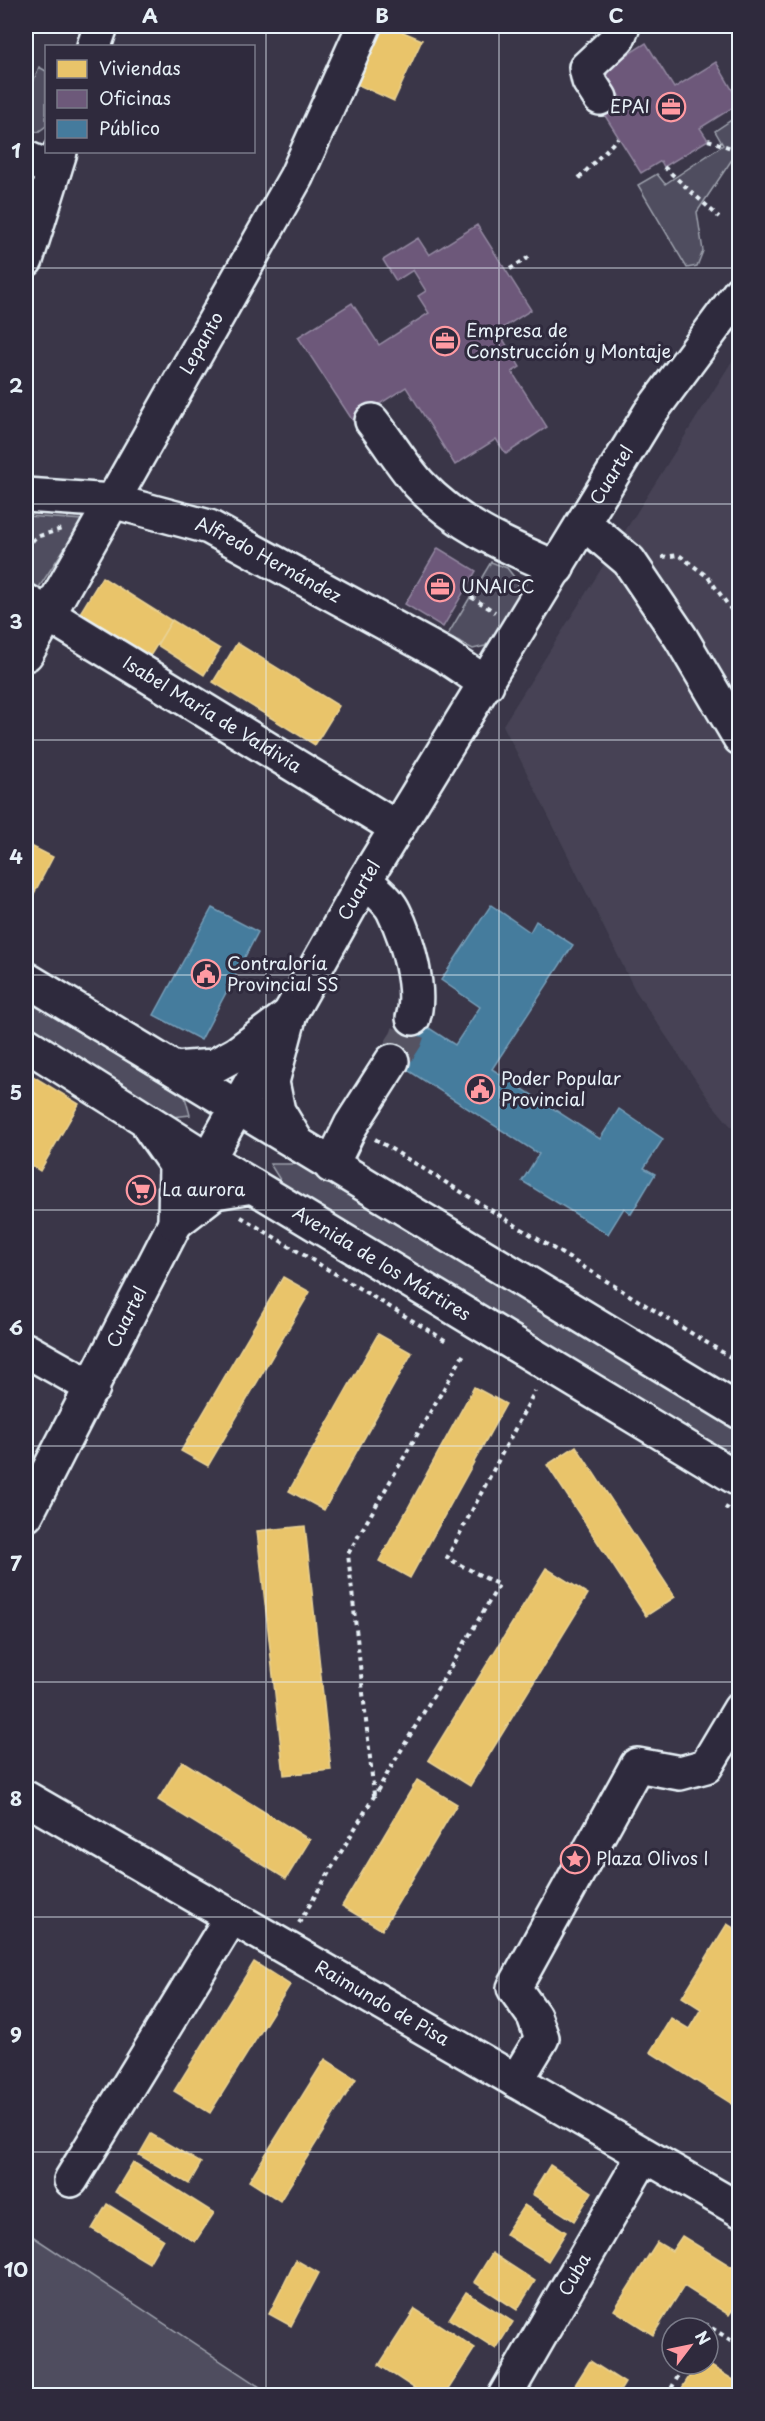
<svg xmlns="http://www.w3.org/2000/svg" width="765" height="2421" font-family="'Playpen Sans',sans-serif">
<rect width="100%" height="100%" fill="#3a3648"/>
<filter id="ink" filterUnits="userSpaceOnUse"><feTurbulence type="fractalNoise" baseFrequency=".0167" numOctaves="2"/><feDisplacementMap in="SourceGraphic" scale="12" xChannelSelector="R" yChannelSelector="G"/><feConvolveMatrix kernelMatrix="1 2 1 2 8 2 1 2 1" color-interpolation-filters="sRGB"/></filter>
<g filter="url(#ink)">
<polygon fill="#464354" points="739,350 739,1136 712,1104 635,990 503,725"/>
<g fill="#504e5f" stroke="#9ca0ac" stroke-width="1.5">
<path d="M39,67l7,4v55l-8,6 -8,-2c-12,-19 2,-44 9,-63z"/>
<polygon points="739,115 739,149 697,212 703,251 697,266 687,268 638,185 657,174 665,184 723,145 715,131"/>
<polygon points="26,516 83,520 36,592 26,585"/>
<polygon points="491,562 507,568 518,582 519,596 497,634 485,646 473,649 447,636"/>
<polygon points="26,999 185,1097 190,1115 172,1117 26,1027"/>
<polygon points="270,1164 297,1164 739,1431 739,1464 287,1191"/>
<polygon points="26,2232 272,2395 26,2395"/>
</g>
<g fill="#e9c46a" stroke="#e9d295" stroke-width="1.5">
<polygon points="383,26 389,26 422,40 394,101 356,84"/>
<polygon points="102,577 172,621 150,656 80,613"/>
<polygon points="172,620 220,649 204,675 157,645"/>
<polygon points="237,643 339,706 315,745 213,682"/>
<polygon points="29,845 53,857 26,909 26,852"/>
<polygon points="26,1072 79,1104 40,1171 26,1162"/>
<polygon points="283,1277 310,1292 208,1466 181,1451"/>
<polygon points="378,1334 412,1353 324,1510 289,1491"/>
<polygon points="474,1387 506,1404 410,1578 379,1561"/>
<polygon points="576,1446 675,1597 646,1616 547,1465"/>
<polygon points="305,1526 331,1770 284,1775 257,1531"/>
<polygon points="546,1568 588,1594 470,1786 428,1760"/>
<polygon points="182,1761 310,1840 286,1879 158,1800"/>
<polygon points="417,1780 457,1804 382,1930 342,1906"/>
<polygon points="727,1924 740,1932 740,2109 650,2052 671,2018 689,2029 701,2009 682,1997"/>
<polygon points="254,1962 290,1985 210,2113 174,2091"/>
<polygon points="325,2059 356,2079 280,2201 249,2181"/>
<polygon points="151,2134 201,2163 189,2184 139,2155"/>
<polygon points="133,2162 214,2213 195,2242 115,2192"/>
<polygon points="550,2165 592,2192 574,2221 532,2194"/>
<polygon points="107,2204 163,2239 149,2263 92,2229"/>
<polygon points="524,2205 566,2232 548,2261 505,2234"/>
<polygon points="682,2236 740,2272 740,2299 729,2315 684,2286 653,2335 614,2310 657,2242 672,2251"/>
<polygon points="492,2253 535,2281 517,2310 474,2282"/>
<polygon points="296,2260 319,2273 291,2326 269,2314"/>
<polygon points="466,2292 513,2322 496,2349 449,2319"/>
<polygon points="415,2309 475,2348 444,2396 426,2396 379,2365"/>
<polygon points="590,2361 625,2383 617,2396 568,2396"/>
<polygon points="697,2364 708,2364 740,2384 740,2396 677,2396"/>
</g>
<g fill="#6d597a" stroke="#9287a0" stroke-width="1.5">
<polygon points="646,43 674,88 716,62 740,103 700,128 708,140 664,167 661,161 641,173 602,111 621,99 603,70"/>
<polygon points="477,225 531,310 498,331 520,367 512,372 547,427 506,454 496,439 455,465 406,387 353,421 298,337 352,303 379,345 429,313 418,296 426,291 413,270 396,281 383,260 418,238 429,255"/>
<polygon points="438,548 476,571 443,627 405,604"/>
</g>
<g fill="#457b9d" stroke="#769eb8" stroke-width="1.5">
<polygon points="491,905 530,932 536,921 573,945 492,1069 600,1139 619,1109 663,1139 644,1168 655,1174 631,1214 624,1208 608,1234 522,1181 539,1154 384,1055 409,1015 455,1045 480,1007 441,980"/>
<polygon points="212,908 258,932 201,1040 154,1015"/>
</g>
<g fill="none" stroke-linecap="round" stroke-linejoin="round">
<polyline stroke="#545262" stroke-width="33" stroke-dasharray="33 16" stroke-linecap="butt" points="392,1061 406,1039 413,1018"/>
<g stroke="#e8f1f8" stroke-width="38">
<g id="minor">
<polyline points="94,46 101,26"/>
<polyline points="600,98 589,81 586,68 618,38 623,26"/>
<polyline points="26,158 54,170"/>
<polyline points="26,260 60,152"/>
<path d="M372,421c16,20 30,44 47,63 39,42 87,62 138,84"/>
<path id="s1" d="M26,495l86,6 97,26 235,128 43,29"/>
<polyline points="584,523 629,561 681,638 740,738"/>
<path id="s2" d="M26,601l371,227"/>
<path id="s3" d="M26,654l270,-477 68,-151"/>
<path d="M365,880c9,10 24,20 29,32 13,26 28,78 19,106"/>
<polyline points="331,1166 351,1125 392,1061"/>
<polyline points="26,1350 93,1388"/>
<path id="s4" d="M26,1515l182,-356 157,-279 285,-467 90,-121"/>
<path id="s5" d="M26,1798l714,412"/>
<polyline points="516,2081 542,2038 534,2016 514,1988 637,1765 680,1773 706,1766 740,1709"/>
<polyline points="71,2180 232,1916"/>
<path id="s6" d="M505,2396l139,-241"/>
</g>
</g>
<g stroke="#e8f1f8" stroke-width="38">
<g id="major">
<polyline points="26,979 740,1412"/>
<polyline points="290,1014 272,1082 278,1111 298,1144"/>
<path id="s7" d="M26,1044l182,115 532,321"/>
<polyline points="175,1069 214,1066 236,1054 290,1014"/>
<polyline points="150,1128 176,1165 175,1223"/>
<polyline points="175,1223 215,1192 253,1186"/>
</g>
</g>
<g stroke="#e8f1f8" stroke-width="4" stroke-dasharray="4.5 4.5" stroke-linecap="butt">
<polyline points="708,140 740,151"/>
<polyline points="664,167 719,217"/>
<polyline points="579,178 618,138"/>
<polyline points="510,269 532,255"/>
<polyline points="26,548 36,537 62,529"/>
<polyline points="662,557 679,555 708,577 740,622"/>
<polyline points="471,597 495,612"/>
<polyline points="375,1139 740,1363"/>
<polyline points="241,1217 448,1342"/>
<polyline points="725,1507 740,1516"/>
<polyline points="374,1795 348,1554 465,1352"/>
<polyline points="299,1923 499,1585 447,1558 535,1391"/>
<polyline points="706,2328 707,2325 740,2346"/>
<polyline points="667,2396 685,2364"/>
</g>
<use href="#minor" stroke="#2f2a3d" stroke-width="33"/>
<use href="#major" stroke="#2f2a3d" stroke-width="33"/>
</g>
</g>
<path fill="none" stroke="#e8f1f8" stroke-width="1.5" stroke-opacity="0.55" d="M266,26v2370M499,26v2370M26,268h714M26,504h714M26,740h714M26,975h714M26,1210h714M26,1446h714M26,1682h714M26,1917h714M26,2152h714"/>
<defs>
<g id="office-ring" transform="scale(1.5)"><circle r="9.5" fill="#2f2a3d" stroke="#ff9aa2" stroke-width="1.5"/><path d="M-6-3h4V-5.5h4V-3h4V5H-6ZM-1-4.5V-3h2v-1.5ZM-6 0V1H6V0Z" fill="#ff9aa2"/></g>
<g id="civic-ring" transform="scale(1.5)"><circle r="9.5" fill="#2f2a3d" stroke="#ff9aa2" stroke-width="1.5"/><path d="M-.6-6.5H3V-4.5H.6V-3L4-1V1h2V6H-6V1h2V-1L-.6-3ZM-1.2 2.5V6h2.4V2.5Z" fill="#ff9aa2"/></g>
<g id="supermarket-ring" transform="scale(1.5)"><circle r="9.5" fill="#2f2a3d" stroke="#ff9aa2" stroke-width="1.5"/><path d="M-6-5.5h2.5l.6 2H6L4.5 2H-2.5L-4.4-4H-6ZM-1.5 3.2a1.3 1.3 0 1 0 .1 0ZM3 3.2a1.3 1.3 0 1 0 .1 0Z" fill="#ff9aa2"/></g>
<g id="sight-ring" transform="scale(1.5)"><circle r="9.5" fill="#2f2a3d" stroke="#ff9aa2" stroke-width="1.5"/><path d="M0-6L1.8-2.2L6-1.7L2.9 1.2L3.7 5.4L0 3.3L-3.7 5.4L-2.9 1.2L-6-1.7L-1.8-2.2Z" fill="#ff9aa2"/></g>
</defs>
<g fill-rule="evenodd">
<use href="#office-ring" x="671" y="107"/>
<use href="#office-ring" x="445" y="341"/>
<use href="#office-ring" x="440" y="587"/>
<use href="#civic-ring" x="206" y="974"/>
<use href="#civic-ring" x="480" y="1089"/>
<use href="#supermarket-ring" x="141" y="1190"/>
<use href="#sight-ring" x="575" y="1859"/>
</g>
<g text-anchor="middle" stroke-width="6" stroke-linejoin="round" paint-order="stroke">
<g font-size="18" fill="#e8f1f8" stroke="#2f2a3d" text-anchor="start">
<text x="650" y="113" text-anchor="end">EPAI</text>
<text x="466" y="337">Empresa de<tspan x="466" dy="21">Construcción y Montaje</tspan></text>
<text x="461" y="593">UNAICC</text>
<text x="227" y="970">Contraloría<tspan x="227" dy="21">Provincial SS</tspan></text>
<text x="501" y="1085">Poder Popular<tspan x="501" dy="21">Provincial</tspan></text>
<text x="162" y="1196">La aurora</text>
<text x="596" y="1865">Plaza Olivos I</text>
</g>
<g font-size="18" fill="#e8f1f8" stroke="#2f2a3d">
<text dy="6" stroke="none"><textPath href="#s3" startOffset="357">Lepanto</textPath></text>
<text dy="6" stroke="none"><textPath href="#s4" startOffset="1194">Cuartel</textPath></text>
<text dy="6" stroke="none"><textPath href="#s1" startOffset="254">Alfredo Hernández</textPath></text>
<text dy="6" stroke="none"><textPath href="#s2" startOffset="218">Isabel María de Valdivia</textPath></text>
<text dy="6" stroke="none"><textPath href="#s4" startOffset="708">Cuartel</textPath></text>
<text dy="6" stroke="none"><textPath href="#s7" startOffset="418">Avenida de los Mártires</textPath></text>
<text dy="6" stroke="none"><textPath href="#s4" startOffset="222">Cuartel</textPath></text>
<text dy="6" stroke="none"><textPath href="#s5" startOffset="411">Raimundo de Pisa</textPath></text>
<text dy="6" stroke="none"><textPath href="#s6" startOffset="140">Cuba</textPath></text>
</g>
</g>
<rect width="765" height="2421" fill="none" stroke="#2f2a3d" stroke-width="66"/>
<rect x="45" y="45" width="210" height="108" fill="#2f2a3d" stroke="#797a88" stroke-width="1.5"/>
<rect x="57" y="60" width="30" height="18" fill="#e9c46a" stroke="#797a88" stroke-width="1.5"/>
<text x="99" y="75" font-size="18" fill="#e8f1f8">Viviendas</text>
<rect x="57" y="90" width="30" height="18" fill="#6d597a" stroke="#797a88" stroke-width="1.5"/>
<text x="99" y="105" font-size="18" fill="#e8f1f8">Oficinas</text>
<rect x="57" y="120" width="30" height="18" fill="#457b9d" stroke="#797a88" stroke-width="1.5"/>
<text x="99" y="135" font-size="18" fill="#e8f1f8">Público</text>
<g transform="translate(690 2346) rotate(58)"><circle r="28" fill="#2f2a3d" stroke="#797a88" stroke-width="1.5"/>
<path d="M0-4.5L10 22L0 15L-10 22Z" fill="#ff9aa2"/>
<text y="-9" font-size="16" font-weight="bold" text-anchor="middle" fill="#e8f1f8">N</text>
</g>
<rect x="33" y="33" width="699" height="2355" fill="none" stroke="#e8f1f8" stroke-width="2"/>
<g font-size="20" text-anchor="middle" font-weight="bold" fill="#e8f1f8">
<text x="150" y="23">A</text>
<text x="382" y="23">B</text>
<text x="616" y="23">C</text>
<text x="16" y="158">1</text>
<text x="16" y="393">2</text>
<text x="16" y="629">3</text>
<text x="16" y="864">4</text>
<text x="16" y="1100">5</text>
<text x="16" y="1335">6</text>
<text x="16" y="1571">7</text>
<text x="16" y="1806">8</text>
<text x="16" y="2042">9</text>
<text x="16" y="2277">10</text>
</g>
</svg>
